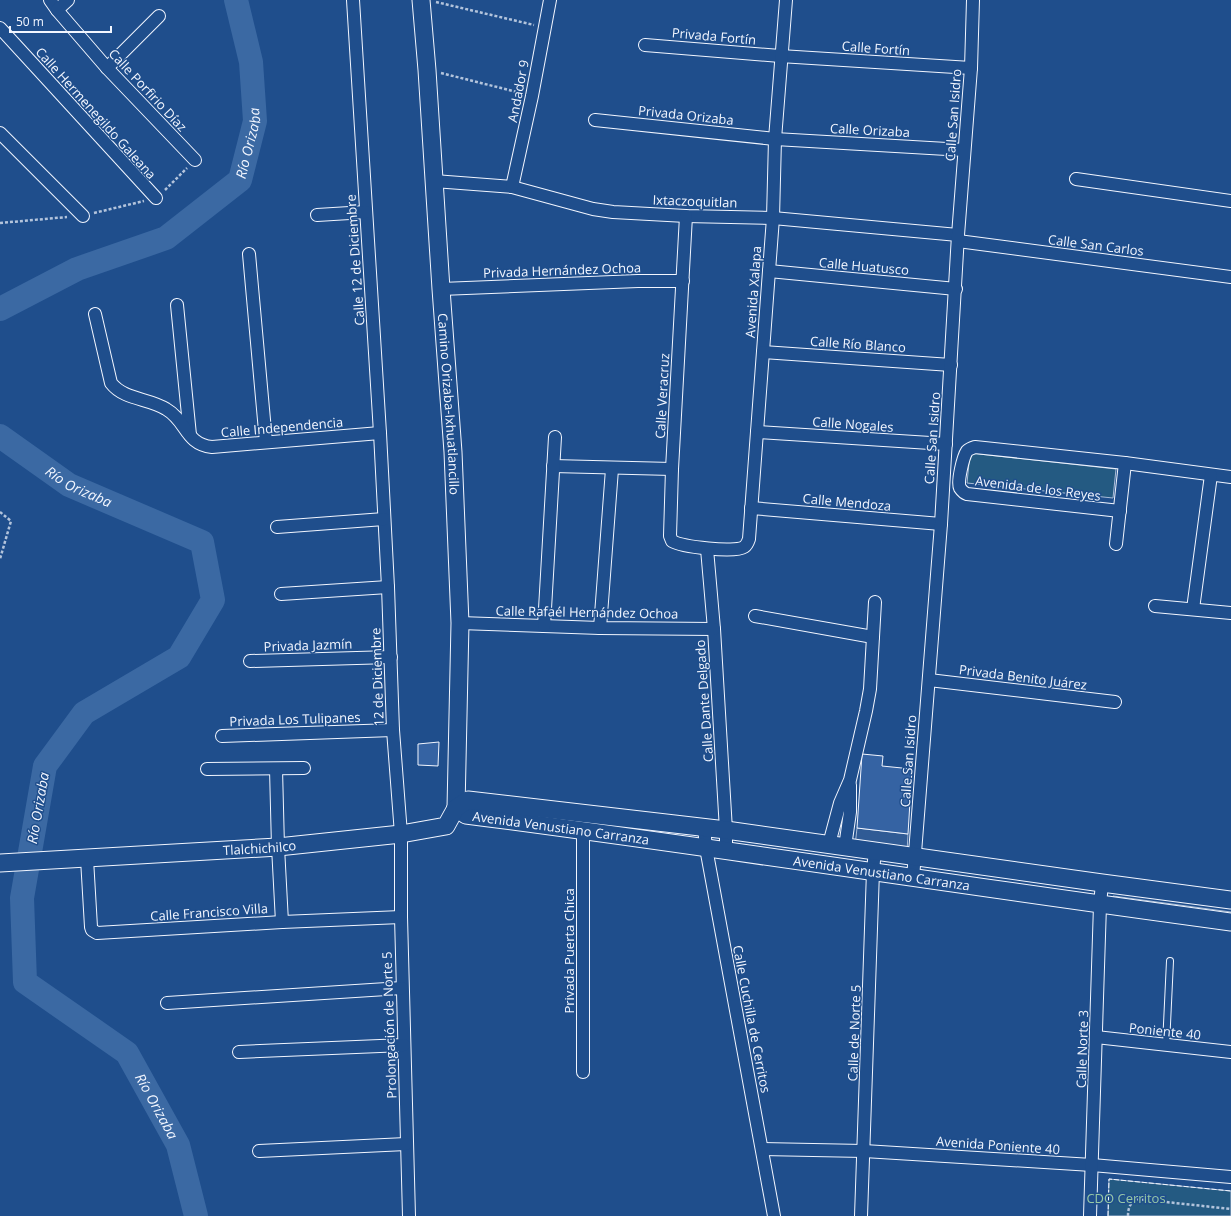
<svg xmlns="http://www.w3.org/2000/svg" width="1231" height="1216" font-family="'Open Sans',sans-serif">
<rect width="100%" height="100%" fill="#1f4e8c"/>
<g fill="#245a82" stroke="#a8bbd7">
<polygon points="970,453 1116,469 1113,498 967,483"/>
<polygon points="1113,896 1231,912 1231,915 1113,899"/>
<polygon points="1109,1179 1231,1191 1231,1216 1108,1216"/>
</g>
<polygon fill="#305b95" stroke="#a8bbd7" points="857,828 908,834 907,852 855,846"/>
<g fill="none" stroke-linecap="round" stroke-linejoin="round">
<g stroke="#3b69a3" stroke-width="24">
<path id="s1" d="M0,309l77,-40 89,-31 74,-58 15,-59 -4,-59 -15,-62"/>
<path id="s2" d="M0,436l69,49 133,57 11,58 -34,57 -95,56 -39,53 -23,132 3,84 102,71 51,92 18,71"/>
</g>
</g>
<g fill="#3563a3" stroke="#f2f6ff">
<polygon points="439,742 438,766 418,765 418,744"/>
<polygon points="862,754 883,756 882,766 912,769 908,834 857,828"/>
</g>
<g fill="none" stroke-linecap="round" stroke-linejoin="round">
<g stroke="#f2f6ff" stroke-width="8">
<polyline id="lane" points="1166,1045 1170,961"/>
</g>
<g stroke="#f2f6ff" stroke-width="14">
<g id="street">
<polyline points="50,0 57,10 107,68 195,160"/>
<polyline points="353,0 380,433 388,587 393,730 401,834 401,917 409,1216"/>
<polyline points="57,10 68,0"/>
<polyline points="0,28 156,198"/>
<polyline points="645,45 780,56 971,68"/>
<polyline points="107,68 159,16"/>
<polyline points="595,120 775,139 964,150"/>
<polyline points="0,133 83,216"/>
<polyline points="1076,179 1231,201"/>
<polyline points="434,181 512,187 593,209 613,212 686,216 773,218 958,235"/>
<polyline points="512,187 532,96 550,0"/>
<polyline points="317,215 366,212"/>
<path d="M686,216l-14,253 -2,67 2,5c10,6 63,12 72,6 3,-2 4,-5 5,-8l20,-268 4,-53 2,-79 11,-139"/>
<polyline points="958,241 1231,277"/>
<polyline points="249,254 266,442"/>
<polyline points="769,271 956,289"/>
<polyline points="441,289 638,281 683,281"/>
<polyline points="177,305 190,435"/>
<path d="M95,314l16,69c13,17 38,15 55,26 21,12 19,35 46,38l168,-14"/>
<polyline points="763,352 951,365"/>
<polyline points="757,432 946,444"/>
<polyline points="553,466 672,469"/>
<polyline points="751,508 941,524"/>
<path d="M1120,511l-153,-17c-3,-1 -5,-3 -7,-6 -3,-6 3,-31 7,-37 2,-2 5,-3 8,-4l150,16 106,14"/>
<polyline points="277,527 384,519"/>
<polyline points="1116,544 1125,463"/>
<polyline points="707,549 714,629 726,830 726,851"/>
<polyline points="281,594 388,587"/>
<polyline points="1155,606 1231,613"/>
<polyline points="1193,609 1211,475"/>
<polyline points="755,616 873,637"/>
<polyline points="460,623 600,628 714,629"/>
<polyline points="544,626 555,437"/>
<polyline points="600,628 612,469"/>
<polyline points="250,661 391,657"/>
<polyline points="929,680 1115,702"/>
<polyline points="222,736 393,730"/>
<polyline points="207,769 304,768"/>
<polyline points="276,769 278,847 282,922"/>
<polyline points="704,827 706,848 774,1216"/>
<polyline points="829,844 840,803 850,780 866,711 870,689 875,602"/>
<polyline points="845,847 850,812 850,785"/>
<polyline points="87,859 91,927 92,930 97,933 282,922 401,917"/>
<polyline points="913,878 941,524 958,235 971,68 973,0"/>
<polyline points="167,1003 402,988"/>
<polyline points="1096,1037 1231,1052"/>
<polyline points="239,1052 404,1045"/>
<polyline points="583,1072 583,830"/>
<polyline points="762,1149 864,1151 1092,1165 1231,1177"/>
<polyline points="259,1151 406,1144"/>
<polyline points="861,1216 873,871 875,850"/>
<polyline points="1090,1216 1100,905 1102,883"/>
</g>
</g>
<g stroke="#f2f6ff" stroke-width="19">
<g id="secondary">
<path id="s3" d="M421,0l6,70 14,219 12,163 7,171 -4,185"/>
<path id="s4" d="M456,808l10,7c255,33 510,73 765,107"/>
<path id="s5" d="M0,863l278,-16 123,-13 45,-8 10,-18 12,-8 258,30 376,53 129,17"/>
</g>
</g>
<g stroke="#b3c4dc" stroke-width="2.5" stroke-dasharray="3 2" stroke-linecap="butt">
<polyline points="436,2 534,25"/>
<polyline points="441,73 521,93"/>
<polyline points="165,190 187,168"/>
<polyline points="94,213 144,201"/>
<polyline points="0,223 67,217"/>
<polyline points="0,512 11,521 0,559"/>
<path d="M1128,1216c0,-8 2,-14 10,-17l93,10"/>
</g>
<use href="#lane" stroke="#1f4e8c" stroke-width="6"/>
<use href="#street" stroke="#1f4e8c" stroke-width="12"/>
<use href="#secondary" stroke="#1f4e8c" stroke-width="17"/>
<polyline stroke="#f2f6ff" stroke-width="1" stroke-dasharray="5 2" stroke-linecap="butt" points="1108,1216 1109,1179 1231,1191"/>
</g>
<g text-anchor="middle" stroke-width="3" stroke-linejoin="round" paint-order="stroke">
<g font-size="13" fill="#f2f6ff" stroke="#1f4e8c">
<text transform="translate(714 36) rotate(5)" y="5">Privada Fortín</text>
<text transform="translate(876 48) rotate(4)" y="5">Calle Fortín</text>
<text transform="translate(148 90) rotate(47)" y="5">Calle Porfirio Díaz</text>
<text transform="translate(518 91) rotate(-79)" y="5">Andador 9</text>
<text transform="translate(96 113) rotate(48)" y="5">Calle Hermenegildo Galeana</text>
<text transform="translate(686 115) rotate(6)" y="5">Privada Orizaba</text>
<text transform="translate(953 115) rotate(-86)" y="5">Calle San Isidro</text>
<text transform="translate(870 130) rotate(3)" y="5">Calle Orizaba</text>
<text transform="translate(695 201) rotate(2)" y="5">Ixtaczoquitlan</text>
<text transform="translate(1096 245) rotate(7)" y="5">Calle San Carlos</text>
<text transform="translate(355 260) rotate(-94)" y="5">Calle 12 de Diciembre</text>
<text transform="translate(864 266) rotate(5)" y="5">Calle Huatusco</text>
<text transform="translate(562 270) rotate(-2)" y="5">Privada Hernández Ochoa</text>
<text transform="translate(753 292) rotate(-86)" y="5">Avenida Xalapa</text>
<text transform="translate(858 344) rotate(4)" y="5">Calle Río Blanco</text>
<text transform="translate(662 396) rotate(-87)" y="5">Calle Veracruz</text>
<text dy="5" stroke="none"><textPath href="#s3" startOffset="405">Camino Orizaba-Ixhuatlancillo</textPath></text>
<text transform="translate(853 424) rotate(4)" y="5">Calle Nogales</text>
<text transform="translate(282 427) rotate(-5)" y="5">Calle Independencia</text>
<text transform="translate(932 438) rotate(-86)" y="5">Calle San Isidro</text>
<text transform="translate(1038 488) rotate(7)" y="5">Avenida de los Reyes</text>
<text transform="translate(847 502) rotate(5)" y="5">Calle Mendoza</text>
<text transform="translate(587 612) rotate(1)" y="5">Calle Rafaél Hernández Ochoa</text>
<text transform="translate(308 645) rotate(-2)" y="5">Privada Jazmín</text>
<text transform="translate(377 677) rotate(-92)" y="5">12 de Diciembre</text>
<text transform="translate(1023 677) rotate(7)" y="5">Privada Benito Juárez</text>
<text transform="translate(704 701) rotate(-94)" y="5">Calle Dante Delgado</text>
<text transform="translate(295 719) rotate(-2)" y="5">Privada Los Tulipanes</text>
<text transform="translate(908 761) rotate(-86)" y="5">Calle San Isidro</text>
<text dy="5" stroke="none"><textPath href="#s4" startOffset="108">Avenida Venustiano Carranza</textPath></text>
<text dy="5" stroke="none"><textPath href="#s5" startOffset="260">Tlalchichilco</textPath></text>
<text dy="5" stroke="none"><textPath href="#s4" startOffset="432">Avenida Venustiano Carranza</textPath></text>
<text transform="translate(209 912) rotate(-4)" y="5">Calle Francisco Villa</text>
<text transform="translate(569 951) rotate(-90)" y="5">Privada Puerta Chica</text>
<text transform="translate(752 1019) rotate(79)" y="5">Calle Cuchilla de Cerritos</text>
<text transform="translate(389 1025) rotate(-92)" y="5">Prolongación de Norte 5</text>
<text transform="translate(1165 1031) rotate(6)" y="5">Poniente 40</text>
<text transform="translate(854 1033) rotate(-88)" y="5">Calle de Norte 5</text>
<text transform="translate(1082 1049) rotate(-88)" y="5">Calle Norte 3</text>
<text transform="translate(998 1145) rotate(4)" y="5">Avenida Poniente 40</text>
</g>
<g font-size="13" fill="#97c8a6" stroke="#1f4e8c">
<text x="1126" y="1203">CDO Cerritos</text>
</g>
<g font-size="14" font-style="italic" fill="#f2f6ff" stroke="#1f4e8c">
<text dy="5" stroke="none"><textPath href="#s1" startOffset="313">Río Orizaba</textPath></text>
<text dy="5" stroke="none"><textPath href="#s2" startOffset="94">Río Orizaba</textPath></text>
<text transform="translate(38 808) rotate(-80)" y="5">Río Orizaba</text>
<text dy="5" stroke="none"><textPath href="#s2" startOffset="934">Río Orizaba</textPath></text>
</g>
</g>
<path d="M10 26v6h101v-6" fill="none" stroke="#f2f6ff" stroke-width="2"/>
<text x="16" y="26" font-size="12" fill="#f2f6ff" stroke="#1f4e8c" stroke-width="3" paint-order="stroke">50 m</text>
</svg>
